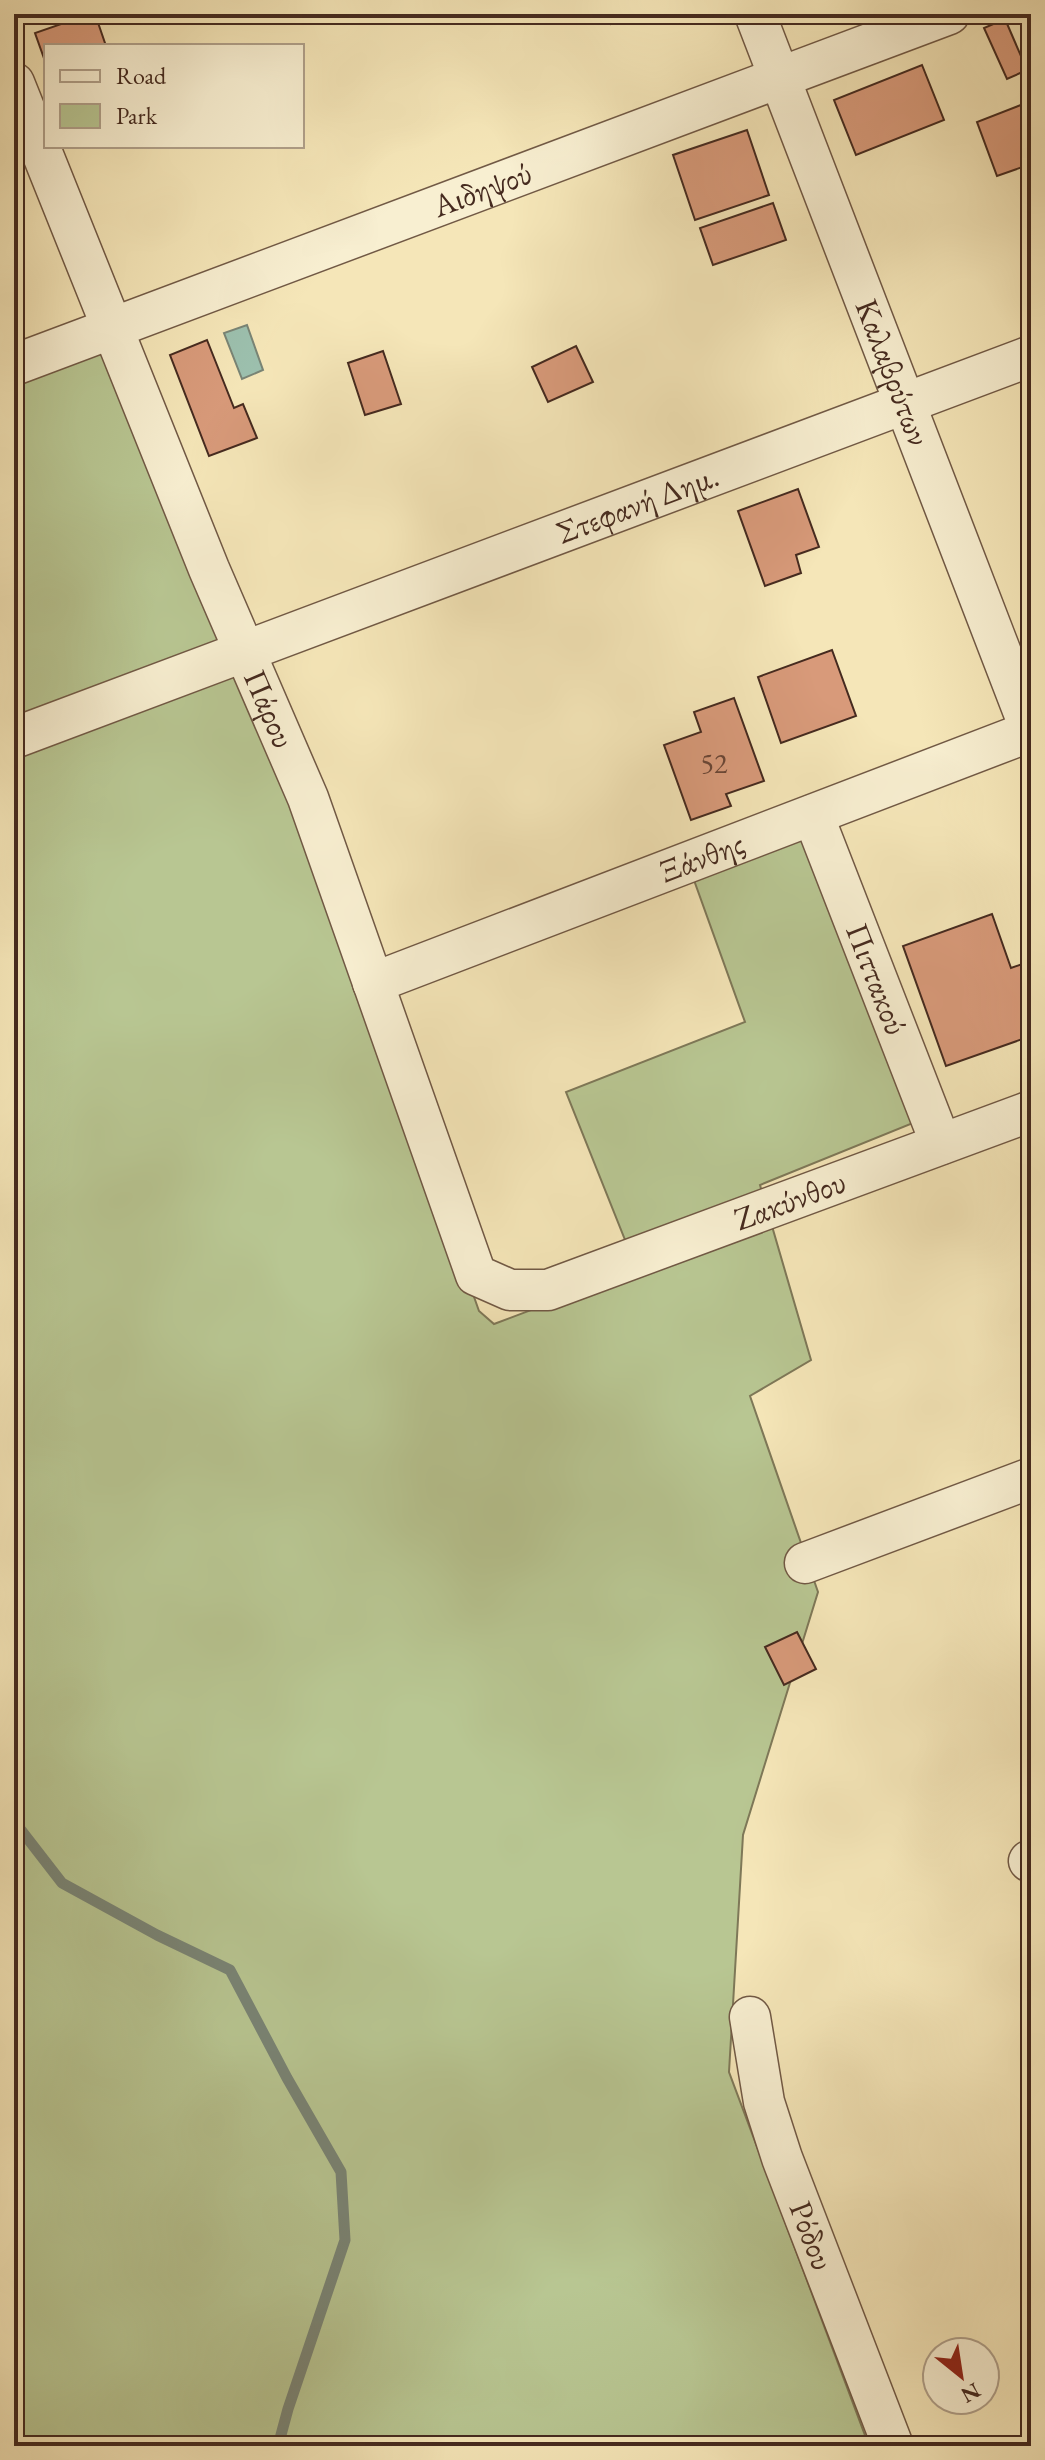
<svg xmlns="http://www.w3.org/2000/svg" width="1045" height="2460" font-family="'EB Garamond',serif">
<rect width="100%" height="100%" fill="#f5e6b8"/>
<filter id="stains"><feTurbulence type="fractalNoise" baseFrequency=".0025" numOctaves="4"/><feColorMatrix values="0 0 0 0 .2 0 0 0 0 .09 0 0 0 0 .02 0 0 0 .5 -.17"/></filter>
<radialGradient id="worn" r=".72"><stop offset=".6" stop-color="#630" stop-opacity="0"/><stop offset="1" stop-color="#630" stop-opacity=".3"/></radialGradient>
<polygon fill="#b8c692" stroke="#7e7858" stroke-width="2" points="102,350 305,818 479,1311 494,1324 637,1270 566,1092 745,1022 690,869 802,823 918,1121 760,1185 811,1360 750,1396 818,1592 743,1835 729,2072 869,2446 14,2446 14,384"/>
<polygon fill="#9cc0ae" stroke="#798475" stroke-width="2" points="247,325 263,370 242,379 224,333"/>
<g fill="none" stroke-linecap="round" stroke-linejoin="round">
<polyline stroke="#798475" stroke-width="11" points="14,1821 62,1883 157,1935 230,1970 287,2078 341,2172 345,2240 288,2409 278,2446"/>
</g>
<g fill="#d89a7a" stroke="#452a1f" stroke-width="2">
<polygon points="90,14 95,14 106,46 46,46 46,64 35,33"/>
<polygon points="607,14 636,14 611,24"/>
<polygon points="1005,19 1027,70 1007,79 984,28"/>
<polygon points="922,65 944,120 856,155 834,100"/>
<polygon points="1031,101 1031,164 997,176 977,122"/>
<polygon points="747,130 769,195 695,220 673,155"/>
<polygon points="773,203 786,240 713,265 700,228"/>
<polygon points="207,340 234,408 243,404 257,438 209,456 170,355"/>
<polygon points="576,346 593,382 548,402 532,367"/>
<polygon points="383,351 401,404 365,415 348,363"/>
<polygon points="798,489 819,547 796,555 801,573 765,586 738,511"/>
<polygon points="832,650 856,716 781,743 758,677"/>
<polygon points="734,698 764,781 726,794 731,806 691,820 664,745 701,732 694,712"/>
<polygon points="992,914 1011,968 1031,961 1031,1036 946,1066 903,946"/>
<polygon points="797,1632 816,1669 784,1685 765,1647"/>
</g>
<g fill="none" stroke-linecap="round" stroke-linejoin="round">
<g stroke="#715945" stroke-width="43">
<g id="minor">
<path id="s1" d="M755,14l276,717"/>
<path id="s2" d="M14,83l195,486 99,229 168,477 34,15h38l483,-179"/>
<path id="s3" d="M14,365l935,-351"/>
<path id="s4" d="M14,738l1017,-382"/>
<path id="s5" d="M813,815l128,329"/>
<path id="s6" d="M373,983l658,-252"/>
<polyline points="805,1563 1031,1478"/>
<polyline points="1029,1861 1031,1860"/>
<path id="s7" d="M750,2017l14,85 18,56 111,288"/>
</g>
</g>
<use href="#minor" stroke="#f8efd1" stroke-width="40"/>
</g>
<g text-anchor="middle" stroke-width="8" stroke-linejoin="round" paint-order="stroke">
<g font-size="28" fill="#6a4636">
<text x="714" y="773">52</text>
</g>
<g font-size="32" fill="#452a1f" stroke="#f8efd1">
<text dy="11" stroke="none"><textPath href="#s3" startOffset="500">Αιδηψού</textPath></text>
<text dy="11" stroke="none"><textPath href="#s1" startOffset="384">Καλαβρύτων</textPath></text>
<text dy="11" stroke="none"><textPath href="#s4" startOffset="666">Στεφανή Δημ.</textPath></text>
<text dy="11" stroke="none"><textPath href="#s2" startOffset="676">Πάρου</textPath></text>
<text dy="11" stroke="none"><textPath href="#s6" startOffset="352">Ξάνθης</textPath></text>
<text dy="11" stroke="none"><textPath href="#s5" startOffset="176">Πιττακού</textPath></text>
<text dy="11" stroke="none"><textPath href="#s2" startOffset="1612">Ζακύνθου</textPath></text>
<text dy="11" stroke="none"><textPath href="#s7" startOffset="228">Ρόδου</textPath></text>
</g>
</g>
<rect width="1045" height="2460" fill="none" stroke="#f5e6b8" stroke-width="48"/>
<rect x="16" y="16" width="1013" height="2428" fill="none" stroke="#452a1f" stroke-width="4"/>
<rect x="24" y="24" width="997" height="2412" fill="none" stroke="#452a1f" stroke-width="2"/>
<rect x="44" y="44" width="260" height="104" fill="#f8efd1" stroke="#b0a08a" stroke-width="2"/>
<rect x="60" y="70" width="40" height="12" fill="#f8efd1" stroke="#b0a08a" stroke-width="2"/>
<text x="116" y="84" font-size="24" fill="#452a1f">Road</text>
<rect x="60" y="104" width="40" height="24" fill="#b8c692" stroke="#b0a08a" stroke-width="2"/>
<text x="116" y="124" font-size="24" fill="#452a1f">Park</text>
<g transform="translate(961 2376) rotate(150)"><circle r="38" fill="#f8efd1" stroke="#b0a08a" stroke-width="2"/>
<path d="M0-6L14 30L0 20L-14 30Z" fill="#8f2418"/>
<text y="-12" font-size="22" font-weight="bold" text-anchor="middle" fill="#452a1f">N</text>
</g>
<rect width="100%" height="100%" filter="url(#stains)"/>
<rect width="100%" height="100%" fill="url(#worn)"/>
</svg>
